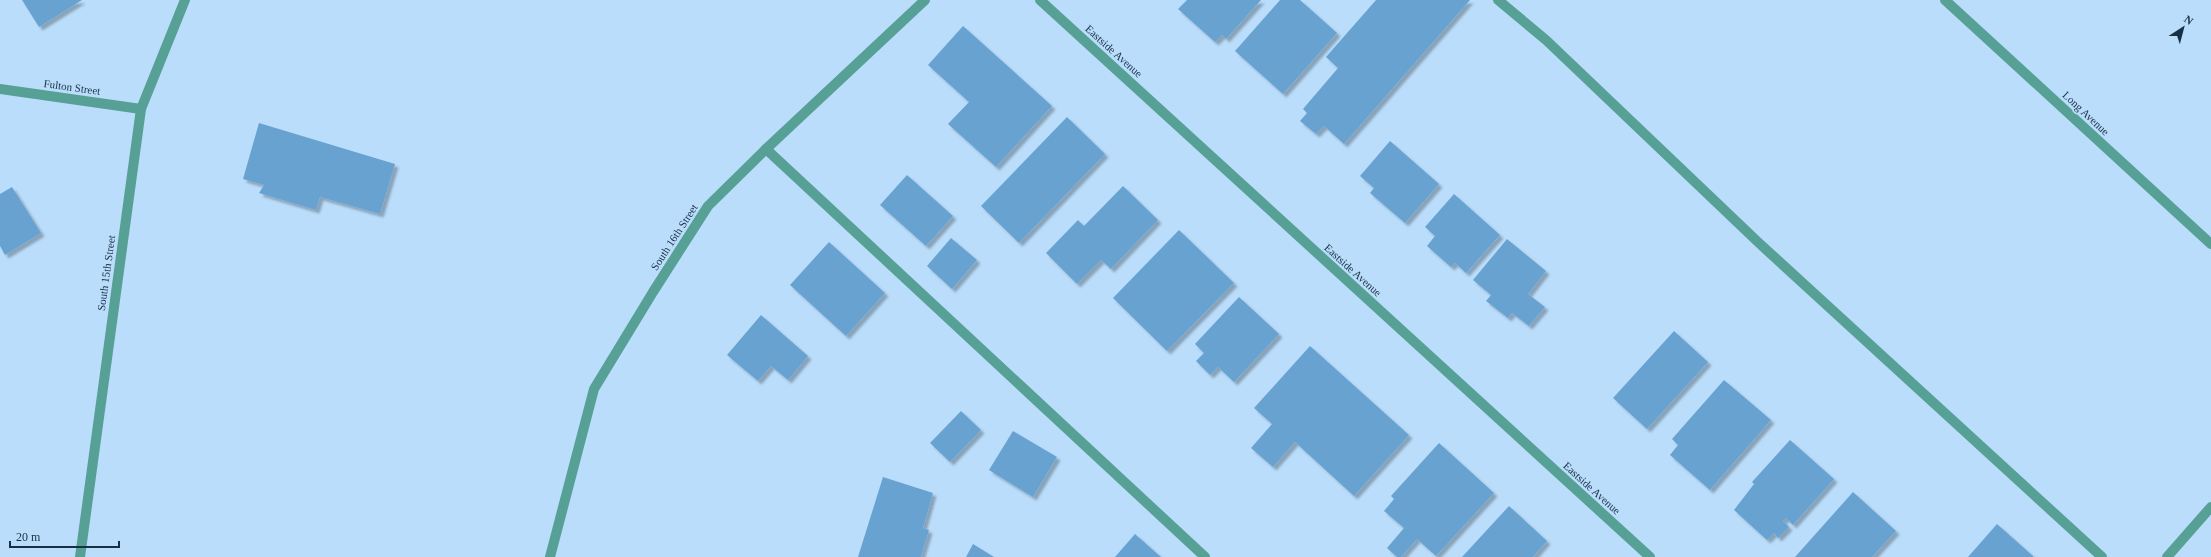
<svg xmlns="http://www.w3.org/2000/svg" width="2211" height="557" font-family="Georgia,serif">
<defs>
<filter id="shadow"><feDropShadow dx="3.5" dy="3.5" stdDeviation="1" flood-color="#0004"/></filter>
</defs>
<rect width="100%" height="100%" fill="#baddfb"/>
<g fill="#68a2d1" filter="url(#shadow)">
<polygon points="22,0 82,0 39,27"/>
<polygon points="1187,0 1261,0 1226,39 1222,35 1215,42 1178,9"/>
<polygon points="1280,0 1300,0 1337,33 1283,94 1235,51"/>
<polygon points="1376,0 1470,0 1344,144 1324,126 1316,134 1300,121 1307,113 1303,109 1338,68 1326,57"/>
<polygon points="963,26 1052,106 996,167 948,124 969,102 928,65"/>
<polygon points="1067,117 1105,154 1019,243 981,206"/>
<polygon points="259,123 395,164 380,214 320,197 316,210 259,193 264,185 243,179"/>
<polygon points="1390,141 1439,184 1405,223 1370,193 1374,188 1360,176"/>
<polygon points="907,175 953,216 926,246 880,205"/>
<polygon points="1123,186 1158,220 1111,269 1101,260 1077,284 1046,253 1078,220 1084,226"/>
<polygon points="12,187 41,233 5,255 0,246 0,194"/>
<polygon points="1454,194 1500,235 1466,273 1455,263 1451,267 1427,246 1435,236 1425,227"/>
<polygon points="1179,230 1234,283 1167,351 1113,298"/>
<polygon points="951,238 977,260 952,289 927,266"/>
<polygon points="1507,239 1546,271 1528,294 1545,307 1529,326 1512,313 1508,318 1486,301 1491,295 1473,280"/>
<polygon points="829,242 885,293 846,336 790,285"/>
<polygon points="1239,297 1279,334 1234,382 1218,367 1210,375 1196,361 1204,353 1195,344"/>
<polygon points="761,315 808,356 788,380 771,366 758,381 727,355"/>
<polygon points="1674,331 1708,362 1647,429 1613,398"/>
<polygon points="1310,346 1409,435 1354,496 1295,442 1273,467 1251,448 1272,424 1254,408"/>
<polygon points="1724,380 1771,420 1710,490 1670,455 1678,445 1672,439"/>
<polygon points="961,411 981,430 950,462 930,443"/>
<polygon points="1013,431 1057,457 1033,497 989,470"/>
<polygon points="1790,440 1834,479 1793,525 1786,518 1783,521 1789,527 1778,538 1774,533 1767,540 1734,510 1754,484 1752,482"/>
<polygon points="1439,443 1494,493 1436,556 1417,539 1401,557 1397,557 1387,548 1404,528 1384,511 1394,499 1391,496"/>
<polygon points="883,477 933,493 923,528 929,530 921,557 858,557"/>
<polygon points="1853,492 1896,531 1872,557 1795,557"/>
<polygon points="1509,506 1547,541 1533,557 1462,557"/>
<polygon points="1997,524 2033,556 2033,557 1968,557"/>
<polygon points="1135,534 1161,557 1115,557"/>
<polygon points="973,544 994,557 966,557"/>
</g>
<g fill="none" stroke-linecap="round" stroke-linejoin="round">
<g stroke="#57a096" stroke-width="10">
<polyline points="1498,0 1546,40 1759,243 2102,557"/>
<polyline points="766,149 1205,557"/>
</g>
<g stroke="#57a096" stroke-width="10">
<polyline points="1040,0 1650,557"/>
<polyline points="1945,0 2211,244"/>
<polyline points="0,89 141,109"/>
<polyline points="80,557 141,109 185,0"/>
<polyline points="550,557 594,389 653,292 708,206 766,149 925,0"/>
<polyline points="2167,557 2211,507"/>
</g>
</g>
<g text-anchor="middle" stroke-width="3.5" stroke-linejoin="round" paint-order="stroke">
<g font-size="11" fill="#183044" stroke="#baddfb">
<text transform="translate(1114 51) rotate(42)" y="4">Eastside Avenue</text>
<text transform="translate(72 87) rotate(8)" y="4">Fulton Street</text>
<text transform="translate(2086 113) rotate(43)" y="4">Long Avenue</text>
<text transform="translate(674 237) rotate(-57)" y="4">South 16th Street</text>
<text transform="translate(1353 270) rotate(42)" y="4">Eastside Avenue</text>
<text transform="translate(106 273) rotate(-82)" y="4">South 15th Street</text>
<text transform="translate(1592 488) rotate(42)" y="4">Eastside Avenue</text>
</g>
</g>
<g transform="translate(2183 28) rotate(36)" stroke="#baddfb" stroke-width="3" paint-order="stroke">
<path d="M0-3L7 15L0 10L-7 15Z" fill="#183044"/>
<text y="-6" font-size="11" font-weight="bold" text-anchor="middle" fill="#183044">N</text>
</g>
<path d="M10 541v6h109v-6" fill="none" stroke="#183044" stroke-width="2"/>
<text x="16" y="541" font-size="12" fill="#183044" stroke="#baddfb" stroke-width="3" paint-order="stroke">20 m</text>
</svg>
